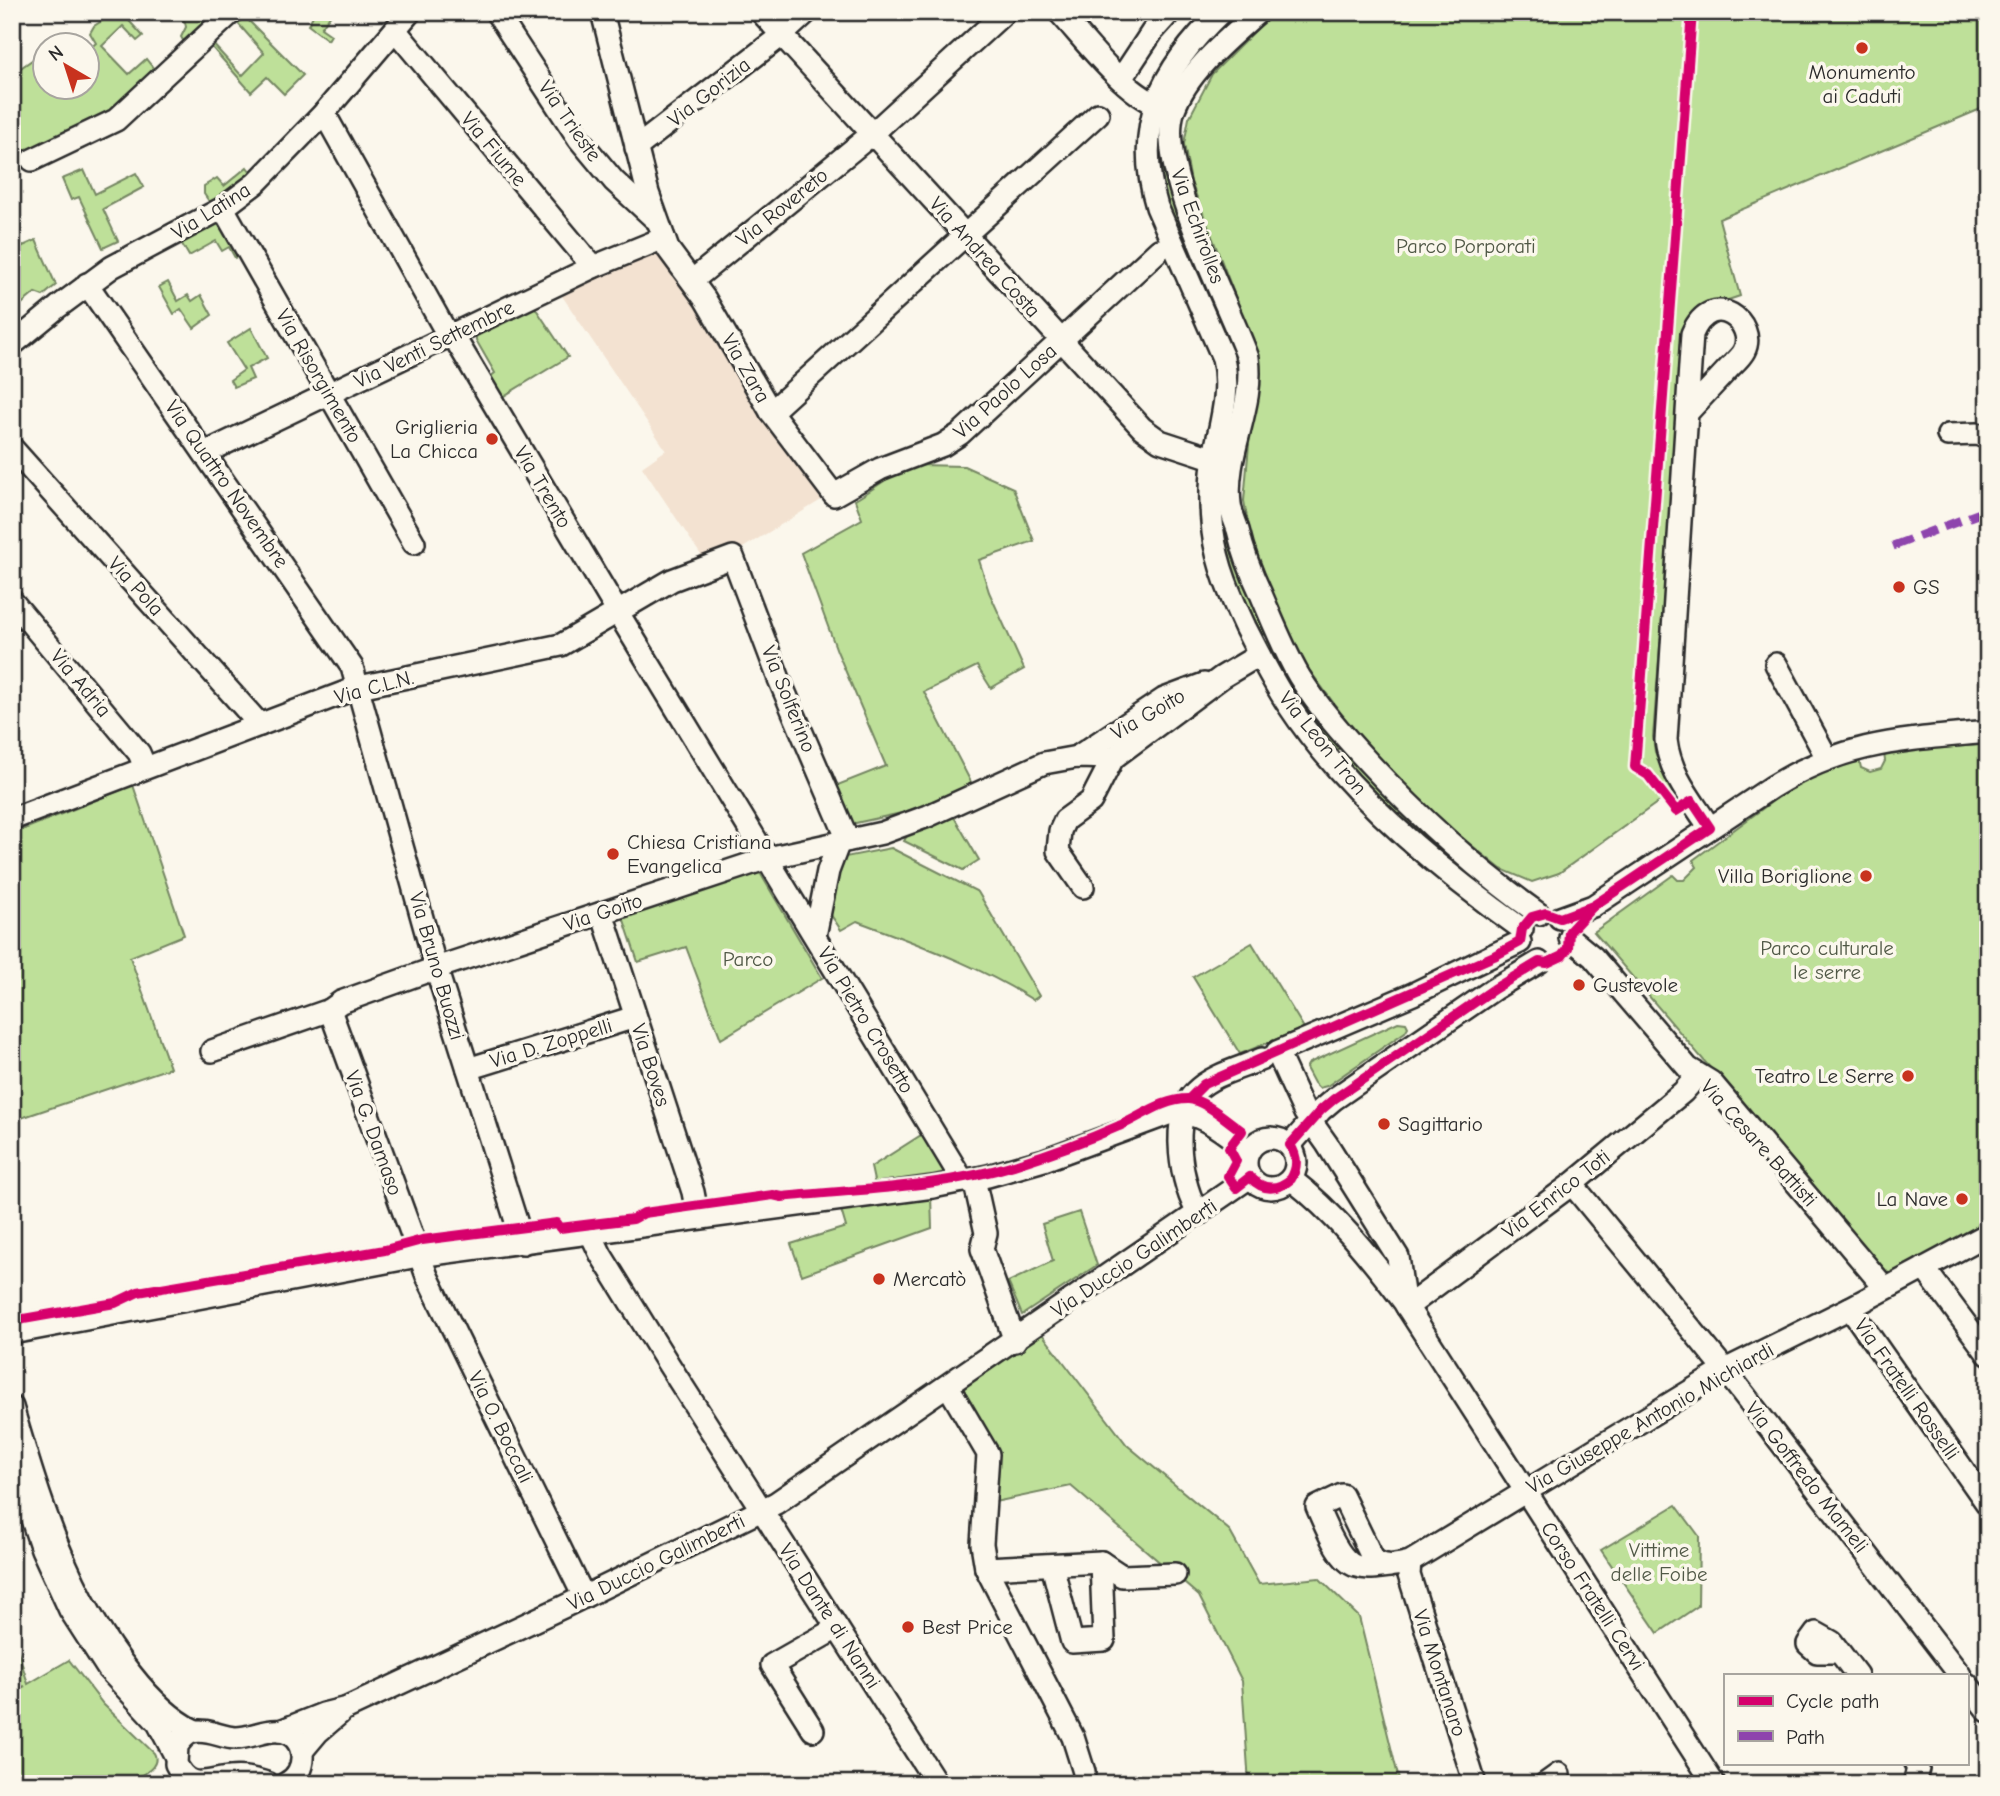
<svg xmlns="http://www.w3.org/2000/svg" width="2000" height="1796" font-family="'Comic Neue',sans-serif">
<rect width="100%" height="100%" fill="#fbf7ec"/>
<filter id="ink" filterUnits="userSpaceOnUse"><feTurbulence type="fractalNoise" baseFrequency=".0143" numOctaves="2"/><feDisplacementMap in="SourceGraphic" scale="14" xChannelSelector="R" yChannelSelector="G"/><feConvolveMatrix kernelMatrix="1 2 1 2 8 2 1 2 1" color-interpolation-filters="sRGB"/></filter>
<g filter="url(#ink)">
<polygon fill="#f3e2d1" points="662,240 831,494 733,554 707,564 642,467 666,450 556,287"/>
<g fill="#bee099" stroke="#748662" stroke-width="2">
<polygon points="116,12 121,12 143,36 137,41 123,26 102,46 129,74 146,59 158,74 127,104 12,158 12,74 45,51 46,88 88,88 88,50 96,43 90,33 94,26"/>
<polygon points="175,12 220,12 187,47 181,37 186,27 185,22"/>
<polygon points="315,12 331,14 321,28 331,35 328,40 308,25"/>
<polygon points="1274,12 1988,12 1988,106 1719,219 1740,296 1701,309 1684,334 1653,737 1655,752 1675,790 1559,873 1532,882 1501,869 1439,819 1394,775 1352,728 1302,660 1279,613 1250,534 1244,501 1250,433 1259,393 1257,353 1191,182 1184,144 1189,118 1212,74"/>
<polygon points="242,14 303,75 284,94 267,77 251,92 209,44 211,42 242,76 264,53 235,20"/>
<polygon points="1155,135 1167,135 1243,363 1236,427 1232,390 1162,195"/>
<polygon points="247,167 254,176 213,207 204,194 204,186 217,178 224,186"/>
<polygon points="84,170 95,194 136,173 144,187 103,209 118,241 103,248 79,197 71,200 62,179"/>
<polygon points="221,218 244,253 235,258 229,247 222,251 216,241 189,256 179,239"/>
<polygon points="36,240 56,285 43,296 35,293 12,312 12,251"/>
<polygon points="168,282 178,301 188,295 192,301 201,295 212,315 194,328 181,309 174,314 159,287"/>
<polygon points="534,306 568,357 502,397 490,377 495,373 476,340 476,336"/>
<polygon points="251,328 267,358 248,368 253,379 234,387 230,380 244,370 227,343"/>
<path d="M919,465l45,1 49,22 21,53 -55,19 10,32 35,77 -33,19 -14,-22 -53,26 48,92 -66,28 -55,12 -16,-38 51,-20 -49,-115 -36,-98 61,-34 -7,-19c23,-13 38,-29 64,-35z"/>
<polygon points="1227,495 1271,632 1260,637 1237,586 1218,522"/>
<polygon points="1274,638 1345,744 1336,751 1288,689 1263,644"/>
<polygon points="1988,744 1988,1227 1889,1277 1594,932 1673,875 1678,880 1684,880 1697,867 1693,860 1777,798 1828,767 1859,759 1861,768 1870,772 1881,769 1885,761 1884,753"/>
<path d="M1349,749l157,147 -7,9c-55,-47 -109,-95 -159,-148z"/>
<polygon points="133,785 184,935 130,957 170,1068 12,1121 12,834"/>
<polygon points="954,817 979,860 963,870 904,841 908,834"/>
<path d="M891,848l87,44 61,104 -6,4c-55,-35 -116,-56 -176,-79l-16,9 -12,-18 11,-54z"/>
<polygon points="759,871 822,978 721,1039 686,947 638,962 622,914"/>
<polygon points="1252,943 1304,1028 1240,1054 1193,977"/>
<polygon points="1398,1022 1406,1023 1408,1027 1405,1032 1327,1086 1319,1088 1314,1083 1306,1068 1309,1063"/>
<polygon points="929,1130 956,1177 876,1190 871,1167"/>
<polygon points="931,1195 932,1228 802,1275 791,1244 846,1227 841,1210"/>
<polygon points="1079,1212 1097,1265 1022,1315 1008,1282 1053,1261 1042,1224"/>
<polygon points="1036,1326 1127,1445 1229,1530 1259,1584 1319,1578 1359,1617 1400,1784 1249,1784 1242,1681 1199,1596 1071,1486 985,1504 988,1454 948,1386"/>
<polygon points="1676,1505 1699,1536 1698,1606 1658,1633 1601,1550"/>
<path d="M12,1631l16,53 41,-24 34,44 51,49c9,16 -22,29 -36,31 -34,3 -71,0 -106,0v-91l13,-7 -13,4z"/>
</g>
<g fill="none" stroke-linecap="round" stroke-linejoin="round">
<g stroke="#2b2b2b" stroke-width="26">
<g id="minor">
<polyline points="496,12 579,139 614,181 654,218"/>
<polyline points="602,12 648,193 668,249 705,299 771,412 834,495 880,469 943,445 960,434 1159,250"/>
<polyline points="761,12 1142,428 1160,441 1227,463"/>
<path d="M1059,12c26,28 69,87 106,95"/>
<path d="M1221,12c-59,56 -89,113 -64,195l66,151c8,35 -3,65 -9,99 -4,25 -4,50 -1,75 4,33 18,65 32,95 14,27 27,54 44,79 56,85 150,164 233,223"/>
<path d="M1258,12c-29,26 -70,59 -84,97 -20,58 53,190 74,249 7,50 -24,96 -18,146 1,9 5,17 8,26 5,22 13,43 23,64 12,28 23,56 38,82 19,31 45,60 70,87 51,55 108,107 170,151"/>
<polyline points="396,31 593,267"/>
<polyline points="1121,79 1152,32 1170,12"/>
<polyline points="324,113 445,330 457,342 617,611 963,1181"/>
<polyline points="636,148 782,35 807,12"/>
<polyline points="32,160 116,120 232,12"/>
<polyline points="223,208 414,543"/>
<polyline points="693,280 872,134 1005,12"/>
<polyline points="87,284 352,667 436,968 523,1243"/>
<polyline points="12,345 58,307 112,267 223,208 256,183 324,113 410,12"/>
<polyline points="771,412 1098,114"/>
<path d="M1688,412c14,-15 28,-30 41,-44 5,-5 12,-11 15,-17 14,-27 -31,-65 -52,-17l-26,406c4,35 26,60 44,88"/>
<polyline points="1948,435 1977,434 1988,438"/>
<polyline points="12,448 260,725"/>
<polyline points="205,453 593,267 664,238"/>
<polyline points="12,601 139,753 145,767"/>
<polyline points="1776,664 1827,758"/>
<polyline points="1077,757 1164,699 1204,684"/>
<polyline points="12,819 359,687 561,645 672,580 733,557 779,679 848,840"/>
<polyline points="1083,887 1058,851 1060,831 1065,820 1091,801 1113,758 1222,677 1259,655"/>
<polyline points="602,913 693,1192 698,1218"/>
<path d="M1560,918l33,-12 179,-119c74,-46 132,-47 216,-55"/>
<polyline points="815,936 828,871 839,842"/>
<polyline points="1570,938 1593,957 1688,1068 1711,1082 1885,1288"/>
<polyline points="330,1010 427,1276 584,1597"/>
<polyline points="212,1051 330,1010 341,1002 436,968 768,858 882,833 928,816 1044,763 1077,757 1113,758"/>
<polyline points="468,1069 635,1017"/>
<circle cx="1271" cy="1163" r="25"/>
<polyline points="1290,1145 1321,1110 1334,1099 1494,989 1539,962"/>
<polyline points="974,1179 986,1233 982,1249 1015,1341"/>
<path d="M1291,1179c44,34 80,79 113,123l310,482"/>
<polyline points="1572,1184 1725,1370 1960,1675"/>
<path d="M1199,1214c-18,-27 -30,-96 -4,-122 16,-17 46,-24 67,-33"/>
<polyline points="591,1234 601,1255 669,1365 937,1784"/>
<polyline points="1924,1268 1988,1354"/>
<polyline points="1404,1300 1398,1257 1327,1144 1305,1113 1277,1052 1413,994 1520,942"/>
<polyline points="1407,1307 1572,1184 1683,1092 1698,1075"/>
<polyline points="1850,1308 1988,1505"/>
<path d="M12,1333l406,-77 515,-69 55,-11 56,-16 127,-47c30,-3 55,21 78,38"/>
<polyline points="948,1386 988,1454 982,1544 986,1568 1073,1737 1084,1772 1083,1784"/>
<path d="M12,1407c28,95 56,189 119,267 18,23 38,44 64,57"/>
<polyline points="12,1461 42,1549 70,1610 108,1669 158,1723 175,1755"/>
<polyline points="1410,1562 1409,1575 1475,1784"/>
<polyline points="1052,1565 1072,1642 1104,1640 1101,1562"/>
<path d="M1390,1566c-11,1 -23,4 -34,0 -18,-5 -31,-42 -39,-59l25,-12 31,64c12,10 23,6 37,3l315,-192 125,-62 138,-74"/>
<polyline points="986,1568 1101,1562 1122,1576 1175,1574"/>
<polyline points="1839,1652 1817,1652 1808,1644 1816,1633 1832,1642 1857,1675"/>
<polyline points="1967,1684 1988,1711"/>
<polyline points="813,1730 772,1665 837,1628"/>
<polyline points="280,1731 323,1714 347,1708 563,1607 776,1503 1250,1177"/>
<polyline points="302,1751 318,1732 339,1714"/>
<path d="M269,1784c-13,-5 -25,-8 -39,-6 -24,2 -40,14 -54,-14l1,-18c4,-6 8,-12 16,-14 14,-4 29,6 43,6 15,0 29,-9 44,-7 27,3 30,42 5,53"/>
<polyline points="1545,1784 1559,1774"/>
<polyline points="1914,1784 1918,1768 1915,1763"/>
</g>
</g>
<use href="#minor" stroke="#fbf7ec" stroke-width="21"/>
<polyline stroke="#8e44ad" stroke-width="9" stroke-dasharray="18 9" stroke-linecap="butt" points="1893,546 1988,510"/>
<g stroke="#fbf7ec" stroke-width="15">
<g id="cycleway">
<polyline points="1189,1099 1204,1084 1494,956 1520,942 1522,929 1532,917 1546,913 1560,918 1593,906 1710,828 1692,801 1676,811 1648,775 1635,767 1692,12"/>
<path d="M12,1321l103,-18 23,-11 247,-42 37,-10 135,-17 3,5 73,-9 11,-6 129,-18 9,2c76,-8 158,-9 232,-32 35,-11 71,-24 105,-39 22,-9 43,-27 69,-27 15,0 41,23 54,32l-13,17 7,13 -8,15 8,12 14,-11c13,14 27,14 41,2 7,-12 7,-22 -1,-34l31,-35 13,-11 160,-110 45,-27 8,1 15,-7 6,-8 1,-16 24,-26"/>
</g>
</g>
<use href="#cycleway" stroke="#d6006c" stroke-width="10"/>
</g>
</g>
<g fill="#c8321e" stroke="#fbf7ec" stroke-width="2.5">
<circle cx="1862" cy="48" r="7"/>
<circle cx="492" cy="439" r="7"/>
<circle cx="1899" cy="587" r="7"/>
<circle cx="613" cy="854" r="7"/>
<circle cx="1866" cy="876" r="7"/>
<circle cx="1579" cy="985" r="7"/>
<circle cx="1908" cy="1076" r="7"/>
<circle cx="1384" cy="1124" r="7"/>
<circle cx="1962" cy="1199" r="7"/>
<circle cx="879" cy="1279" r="7"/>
<circle cx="908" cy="1627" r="7"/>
</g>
<g text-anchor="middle" stroke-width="7" stroke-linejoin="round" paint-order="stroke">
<g font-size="21" fill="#2b2b2b" stroke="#fbf7ec" text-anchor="start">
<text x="1862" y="79" text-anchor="middle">Monumento<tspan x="1862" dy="24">ai Caduti</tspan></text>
<text x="478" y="434" text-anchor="end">Griglieria<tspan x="478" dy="24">La Chicca</tspan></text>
<text x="1913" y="594">GS</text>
<text x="627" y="849">Chiesa Cristiana<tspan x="627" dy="24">Evangelica</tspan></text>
<text x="1852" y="883" text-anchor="end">Villa Boriglione</text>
<text x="1593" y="992">Gustevole</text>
<text x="1894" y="1083" text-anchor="end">Teatro Le Serre</text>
<text x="1398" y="1131">Sagittario</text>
<text x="1948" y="1206" text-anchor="end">La Nave</text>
<text x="893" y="1286">Mercatò</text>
<text x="922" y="1634">Best Price</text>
</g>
<g font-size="21" fill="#2b2b2b" stroke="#fbf7ec">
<text transform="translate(709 92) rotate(-38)" y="7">Via Gorizia</text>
<text transform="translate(570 121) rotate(55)" y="7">Via Trieste</text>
<text transform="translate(494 149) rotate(50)" y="7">Via Fiume</text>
<text transform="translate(782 207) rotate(-39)" y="7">Via Rovereto</text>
<text transform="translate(211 211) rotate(-32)" y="7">Via Latina</text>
<text transform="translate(1198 226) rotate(70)" y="7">Via Echirolles</text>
<text transform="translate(985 257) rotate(48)" y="7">Via Andrea Costa</text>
<text transform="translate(434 344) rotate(-26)" y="7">Via Venti Settembre</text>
<text transform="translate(746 368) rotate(60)" y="7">Via Zara</text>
<text transform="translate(319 376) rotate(60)" y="7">Via Risorgimento</text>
<text transform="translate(1005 391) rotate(-42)" y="7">Via Paolo Losa</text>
<text transform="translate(227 484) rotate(55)" y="7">Via Quattro Novembre</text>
<text transform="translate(543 487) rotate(59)" y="7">Via Trento</text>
<text transform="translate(136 586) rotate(48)" y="7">Via Pola</text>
<text transform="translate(81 683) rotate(50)" y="7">Via Adria</text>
<text transform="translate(374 687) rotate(-15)" y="7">Via C.L.N.</text>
<text transform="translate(789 699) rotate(68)" y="7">Via Solferino</text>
<text transform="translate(1148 714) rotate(-30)" y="7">Via Goito</text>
<text transform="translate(1323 743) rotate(51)" y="7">Via Leon Tron</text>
<text transform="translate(603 912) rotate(-18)" y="7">Via Goito</text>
<text transform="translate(437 966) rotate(74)" y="7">Via Bruno Buozzi</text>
<text transform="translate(866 1020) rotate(59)" y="7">Via Pietro Crosetto</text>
<text transform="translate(551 1043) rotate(-17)" y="7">Via D. Zoppelli</text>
<text transform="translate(651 1065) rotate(72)" y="7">Via Boves</text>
<text transform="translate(374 1133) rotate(70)" y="7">Via G. Damaso</text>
<text transform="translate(1759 1143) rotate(48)" y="7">Via Cesare Battisti</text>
<text transform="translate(1556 1194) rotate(-38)" y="7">Via Enrico Toti</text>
<text transform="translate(1134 1258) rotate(-34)" y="7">Via Duccio Galimberti</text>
<text transform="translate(1907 1389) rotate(55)" y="7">Via Fratelli Rosselli</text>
<text transform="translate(1650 1418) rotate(-30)" y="7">Via Giuseppe Antonio Michiardi</text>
<text transform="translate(501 1427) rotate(64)" y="7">Via O. Boccali</text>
<text transform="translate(1807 1477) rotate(52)" y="7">Via Goffredo Mameli</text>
<text transform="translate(656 1562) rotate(-26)" y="7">Via Duccio Galimberti</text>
<text transform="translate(1593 1596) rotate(57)" y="7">Corso Fratelli Cervi</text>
<text transform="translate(830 1616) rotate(57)" y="7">Via Dante di Nanni</text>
<text transform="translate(1440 1673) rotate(72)" y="7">Via Montanaro</text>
</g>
<g font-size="21" fill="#505846" stroke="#fbf7ec">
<text x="1466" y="253">Parco Porporati</text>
<text x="1827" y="955">Parco culturale<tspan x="1827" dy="24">le serre</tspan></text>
<text x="748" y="966">Parco</text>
<text x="1659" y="1557">Vittime<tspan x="1659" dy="24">delle Foibe</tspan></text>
</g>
</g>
<rect width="2000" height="1796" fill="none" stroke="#fbf7ec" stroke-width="42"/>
<rect x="21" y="21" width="1958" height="1754" fill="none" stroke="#2b2b2b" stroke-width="2.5" filter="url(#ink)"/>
<rect x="1724" y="1674" width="245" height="91" fill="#fbf7ec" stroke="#a8a59f" stroke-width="2"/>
<rect x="1738" y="1696" width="35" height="10" fill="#d6006c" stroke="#a8a59f" stroke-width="2"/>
<text x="1786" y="1708" font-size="21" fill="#2b2b2b">Cycle path</text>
<rect x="1738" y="1731" width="35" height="10" fill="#8e44ad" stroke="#a8a59f" stroke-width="2"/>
<text x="1786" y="1744" font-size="21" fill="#2b2b2b">Path</text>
<g transform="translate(66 66) rotate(321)"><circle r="33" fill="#fbf7ec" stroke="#a8a59f" stroke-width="2"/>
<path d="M0-5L12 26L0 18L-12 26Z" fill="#c8321e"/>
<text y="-10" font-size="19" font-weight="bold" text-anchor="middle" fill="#2b2b2b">N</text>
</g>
</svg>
